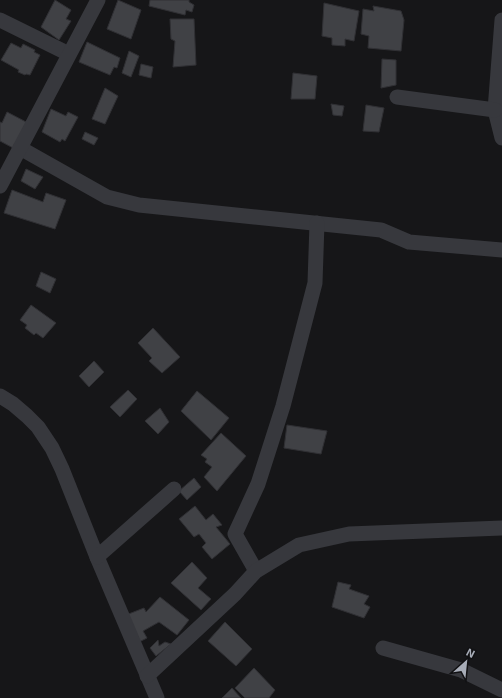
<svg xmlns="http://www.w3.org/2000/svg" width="502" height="698" font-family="'Exo 2',sans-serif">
<rect width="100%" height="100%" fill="#161618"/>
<g fill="#404145" stroke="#303034">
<polygon points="55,0 71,10 66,19 71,21 59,40 41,27"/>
<polygon points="118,0 141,10 131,39 107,29"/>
<polygon points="150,0 189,0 189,2 194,5 192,12 186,10 185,15 149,6"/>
<polygon points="324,3 359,11 354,41 345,39 345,46 332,45 332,38 322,36"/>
<polygon points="373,6 401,11 404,20 401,51 368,48 369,36 361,34 363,9 374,11"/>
<polygon points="170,19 194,19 196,65 173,67 175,41 171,39"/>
<polygon points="87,42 120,58 117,68 114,67 110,75 79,62"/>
<polygon points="11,43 21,48 23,44 35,50 34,52 40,55 30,75 26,74 25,75 18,72 19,70 1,60"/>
<polygon points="129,51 139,56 131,77 122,73"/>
<polygon points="382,59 396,60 396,85 381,88"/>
<polygon points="141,64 153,67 151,78 139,75"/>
<polygon points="293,73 317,76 315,99 291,99"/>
<polygon points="105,88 118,96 105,124 92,119"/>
<polygon points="331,104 344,106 342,116 333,115"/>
<polygon points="366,105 384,108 379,132 363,131"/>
<polygon points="51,109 66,116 68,112 78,117 65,141 62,139 60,142 42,132"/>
<polygon points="7,112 28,123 15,149 0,141 0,122 2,123"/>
<polygon points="85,132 98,138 94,145 82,139"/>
<polygon points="26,169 43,177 35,189 21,181"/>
<polygon points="12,190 43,202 46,193 66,200 55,229 4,213"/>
<polygon points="41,272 56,279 50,293 36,286"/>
<polygon points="31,305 56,323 43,338 36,333 34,335 25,328 27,325 20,320"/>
<polygon points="153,328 180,357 162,373 149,361 152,358 138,343"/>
<polygon points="94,361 104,372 89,387 79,376"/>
<polygon points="128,390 137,399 120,417 110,407"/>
<polygon points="197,391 229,418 211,440 181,411"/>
<polygon points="160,408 169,422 158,434 145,421"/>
<polygon points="287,425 327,431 321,454 284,448"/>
<polygon points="221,433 246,456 217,491 204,477 212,467 205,462 207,459 201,455"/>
<polygon points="194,478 201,487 187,500 179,491"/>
<polygon points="195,506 206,520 213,514 222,525 216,527 230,544 212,559 202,547 206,543 199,534 194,537 179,519"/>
<polygon points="192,562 207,578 198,588 211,599 201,610 171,583"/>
<polygon points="338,582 351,585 349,589 369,596 364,604 370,607 364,618 332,607"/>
<polygon points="160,597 189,620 177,635 159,622 143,631 147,638 137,643 126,615 144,608 146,612"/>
<polygon points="225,622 252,649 236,666 208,641"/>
<polygon points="158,640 159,646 165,642 171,644 156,656 150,648"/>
<polygon points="254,668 275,690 269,698 245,698 235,688"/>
<polygon points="232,688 241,698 222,698"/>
</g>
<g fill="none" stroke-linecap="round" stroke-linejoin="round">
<g stroke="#37383d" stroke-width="15">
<polyline points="0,20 69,54"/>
<polyline points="502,20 495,110 502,138"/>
<polyline points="397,97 495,110"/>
<polyline points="20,148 107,197 139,205 381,230 409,242 502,250"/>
<polyline points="0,186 98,0"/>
<polyline points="0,396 13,404 27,416 38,427 52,448 62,469 97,557 157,698"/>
<polyline points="97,557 174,489"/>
<polyline points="256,571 235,534 258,484 283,406 315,283 317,223"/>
<polyline points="383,648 461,670 502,690"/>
<polyline points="147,676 235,594 256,571 299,545 349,534 502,528"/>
</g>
</g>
<g transform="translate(466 662) rotate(27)" stroke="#111113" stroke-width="3" paint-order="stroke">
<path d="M0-3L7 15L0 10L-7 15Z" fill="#a8adb8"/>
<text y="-6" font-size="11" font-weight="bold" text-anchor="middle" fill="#a8adb8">N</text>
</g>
</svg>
